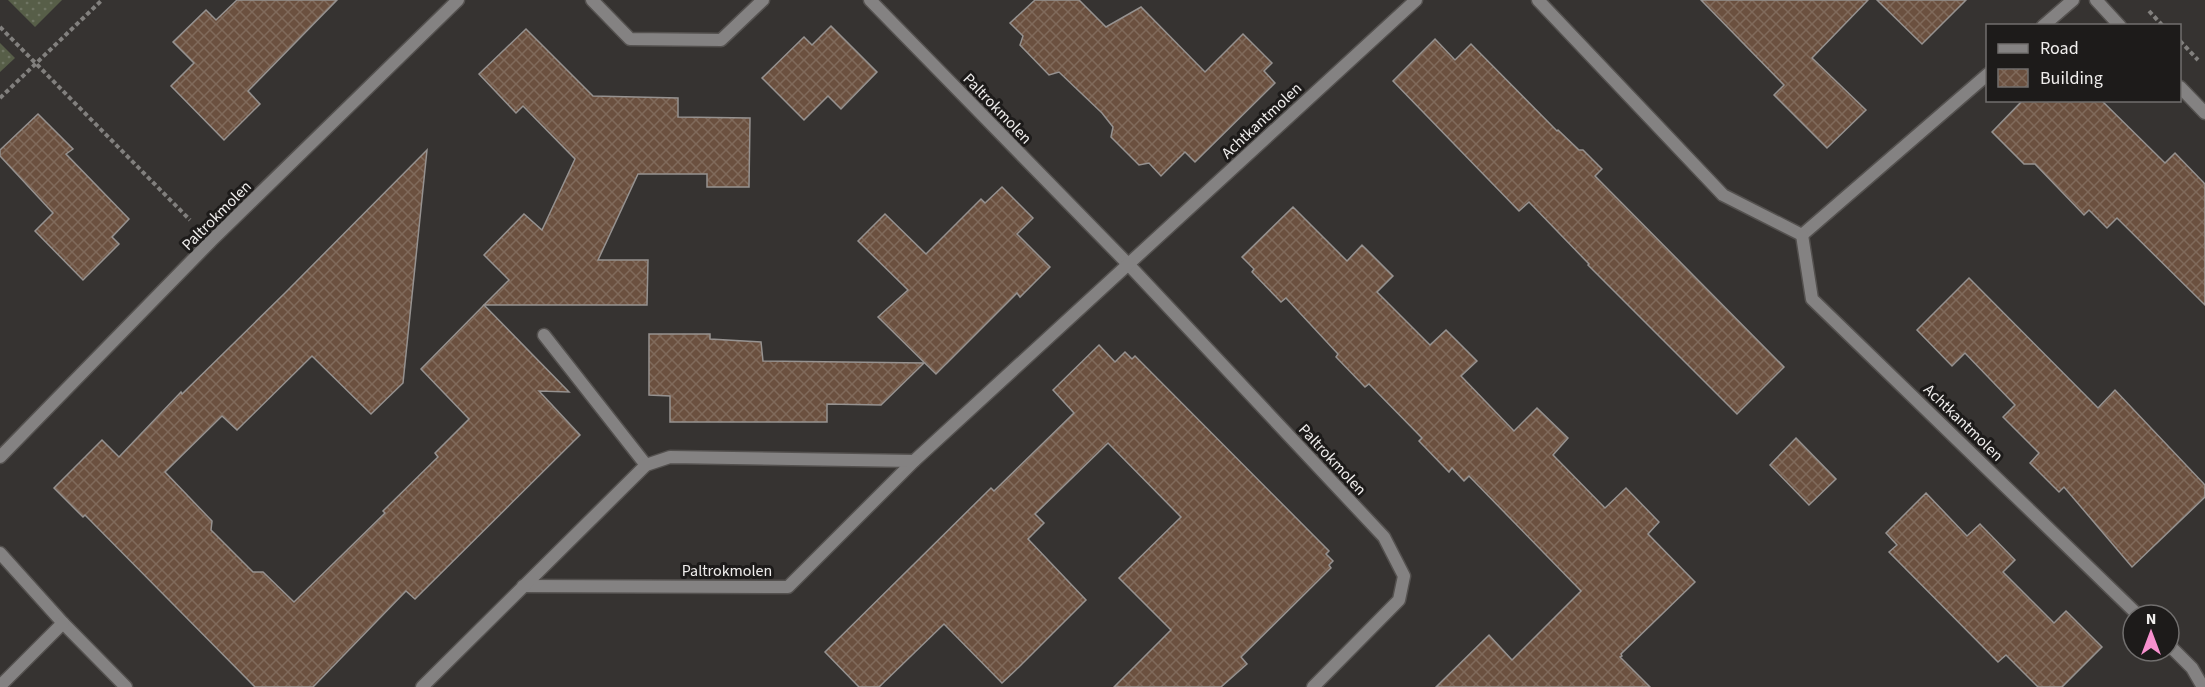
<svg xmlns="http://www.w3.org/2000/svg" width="2205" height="687" font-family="'Source Sans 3',sans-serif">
<defs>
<pattern id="grass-dots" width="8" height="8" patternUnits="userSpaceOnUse" patternTransform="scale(1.5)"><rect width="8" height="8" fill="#575e48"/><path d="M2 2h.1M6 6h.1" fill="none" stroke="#6f7563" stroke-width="1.8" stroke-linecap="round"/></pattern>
<pattern id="building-cross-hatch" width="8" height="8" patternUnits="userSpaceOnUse" patternTransform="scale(1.5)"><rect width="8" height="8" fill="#6b503f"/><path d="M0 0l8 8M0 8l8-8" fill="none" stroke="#806a5b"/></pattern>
</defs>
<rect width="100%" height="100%" fill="#363331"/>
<g fill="url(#grass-dots)">
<polygon points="8,0 62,0 35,27"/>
<polygon points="0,43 15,58 0,72"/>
</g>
<g fill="url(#building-cross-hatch)" stroke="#969290" stroke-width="1.5">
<polygon points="237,0 337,0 248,91 260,104 224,140 171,86 194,63 173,42 206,10 216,20"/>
<polygon points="1035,0 1079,0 1106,27 1141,7 1205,72 1243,34 1272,63 1264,71 1275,83 1195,162 1185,152 1161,176 1149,163 1139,165 1111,137 1113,127 1102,113 1059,72 1049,75 1020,45 1023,36 1010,23"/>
<polygon points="1701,0 1868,0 1812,58 1866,110 1827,148 1774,95 1784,85"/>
<polygon points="1877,0 1966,0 1922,44"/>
<polygon points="831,26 877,72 841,109 828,96 804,120 762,78 804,37 812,45"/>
<polygon points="526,29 593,96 678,98 678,117 750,118 749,187 707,187 707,174 638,174 598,260 648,260 647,305 484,305 509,280 484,255 524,214 542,230 575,159 523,106 516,113 479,74"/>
<polygon points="1435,39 1455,60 1471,44 1557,131 1558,130 1579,150 1583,150 1602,169 1595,176 1784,367 1737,414 1588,265 1589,264 1529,202 1519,211 1393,81"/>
<polygon points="2023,100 2101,100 2165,163 2175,153 2205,184 2205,305 2117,218 2107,228 2089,210 2084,215 2035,164 2024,164 1992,132"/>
<polygon points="38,114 73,149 66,154 129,219 112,237 119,244 83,280 35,231 53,213 0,156 0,150"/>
<polygon points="427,150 403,383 371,414 312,356 237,430 222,416 165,472 212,521 211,530 253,572 263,572 294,602 385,513 383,511 438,457 435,453 469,419 421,369 484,305 569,392 539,391 580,435 415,599 406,591 313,687 255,687 85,515 83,517 54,488 102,440 119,457 181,392 182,394 285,293"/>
<polygon points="1002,187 1033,218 1017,234 1050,267 1020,297 1017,293 936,374 878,317 908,290 858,241 885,214 926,254 981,199 985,203"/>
<polygon points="1293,207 1347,261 1362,245 1393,276 1377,292 1430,345 1446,330 1477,361 1461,376 1514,431 1537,408 1568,438 1553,455 1605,508 1626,488 1659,522 1648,534 1695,582 1621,654 1622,656 1620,657 1650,687 1436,687 1489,635 1512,660 1581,591 1469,476 1464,481 1452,468 1449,472 1419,441 1422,438 1369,384 1365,387 1336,357 1338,354 1286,298 1281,302 1252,272 1254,269 1242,257"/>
<polygon points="1969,278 2098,408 2115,390 2205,485 2205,497 2132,567 2064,487 2059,492 2030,463 2039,453 2003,417 2015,405 1965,353 1952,366 1917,330"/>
<polygon points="649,334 710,334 710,339 761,342 763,361 924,363 881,405 827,404 827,422 670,422 670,396 649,395"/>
<polygon points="1099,345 1115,362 1125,352 1132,359 1135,356 1329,551 1326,554 1333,561 1329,565 1331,568 1241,657 1247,664 1221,687 1114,687 1171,630 1119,578 1181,517 1108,443 1035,514 1044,523 1028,539 1086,600 1019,667 1002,683 944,624 879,687 859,687 825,652 991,488 994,491 1074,413 1053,390"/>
<polygon points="1796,438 1836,479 1809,505 1770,465"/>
<polygon points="1926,493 1967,536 1980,524 2015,560 2003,572 2054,623 2066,611 2102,647 2062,687 2038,687 2006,655 1998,662 1889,552 1897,545 1886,533"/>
</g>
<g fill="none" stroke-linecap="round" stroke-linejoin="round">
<g stroke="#54514f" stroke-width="15">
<polyline id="lane" points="544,335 646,465"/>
</g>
<g stroke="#54514f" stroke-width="15">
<g id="street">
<polyline points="592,0 630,39 721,40 763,0"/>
<polyline points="870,0 1128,264 1384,537 1404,576 1399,600 1313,687"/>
<polyline points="1538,0 1723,195 1802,235 1988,74"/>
<polyline points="2096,0 2120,26"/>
<polyline points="2043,26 2073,0"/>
<polyline points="2180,87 2205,113"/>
<polyline points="1802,235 1812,299 2138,615"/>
<polyline points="0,457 211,241 458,0"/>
<polyline points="0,553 63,623 126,687"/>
<polyline points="523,586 788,587 914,461 1416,0"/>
<polyline points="2169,645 2192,668 2203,687"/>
<polyline points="0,686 63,623"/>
<polyline points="422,687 646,465 670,457 914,461"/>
</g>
</g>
<g stroke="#82807e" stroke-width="4" stroke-dasharray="4.5 3" stroke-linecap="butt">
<polyline points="2149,11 2163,26"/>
<polyline points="0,27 190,220"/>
<polyline points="2180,41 2198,60"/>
<polyline points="0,98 102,0"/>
</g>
<use href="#lane" stroke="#848282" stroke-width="12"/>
<use href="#street" stroke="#848282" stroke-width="12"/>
</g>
<g text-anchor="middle" stroke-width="6" stroke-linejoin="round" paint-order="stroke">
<g font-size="16" fill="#f0eeed" stroke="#1d1b1a">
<text transform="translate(998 108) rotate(46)" y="6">Paltrokmolen</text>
<text transform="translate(1261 120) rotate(-43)" y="6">Achtkantmolen</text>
<text transform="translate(216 215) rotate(-45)" y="6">Paltrokmolen</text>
<text transform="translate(1964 422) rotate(44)" y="6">Achtkantmolen</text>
<text transform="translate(1333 459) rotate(47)" y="6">Paltrokmolen</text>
<text x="727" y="576">Paltrokmolen</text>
</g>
</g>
<rect x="1986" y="24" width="195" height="78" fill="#1d1b1a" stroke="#716f6e" stroke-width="1.5"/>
<rect x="1998" y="44" width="30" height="9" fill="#848282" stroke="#716f6e" stroke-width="1.5"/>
<text x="2040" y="54" font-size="18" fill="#f0eeed">Road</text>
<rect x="1998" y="69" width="30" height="18" fill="url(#building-cross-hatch)" stroke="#716f6e" stroke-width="1.5"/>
<text x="2040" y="84" font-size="18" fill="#f0eeed">Building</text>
<g transform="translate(2151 633)"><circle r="28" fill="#1d1b1a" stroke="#716f6e" stroke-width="1.5"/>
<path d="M0-4.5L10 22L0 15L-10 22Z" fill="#f790ce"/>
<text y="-9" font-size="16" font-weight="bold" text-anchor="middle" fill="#f0eeed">N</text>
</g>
</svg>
